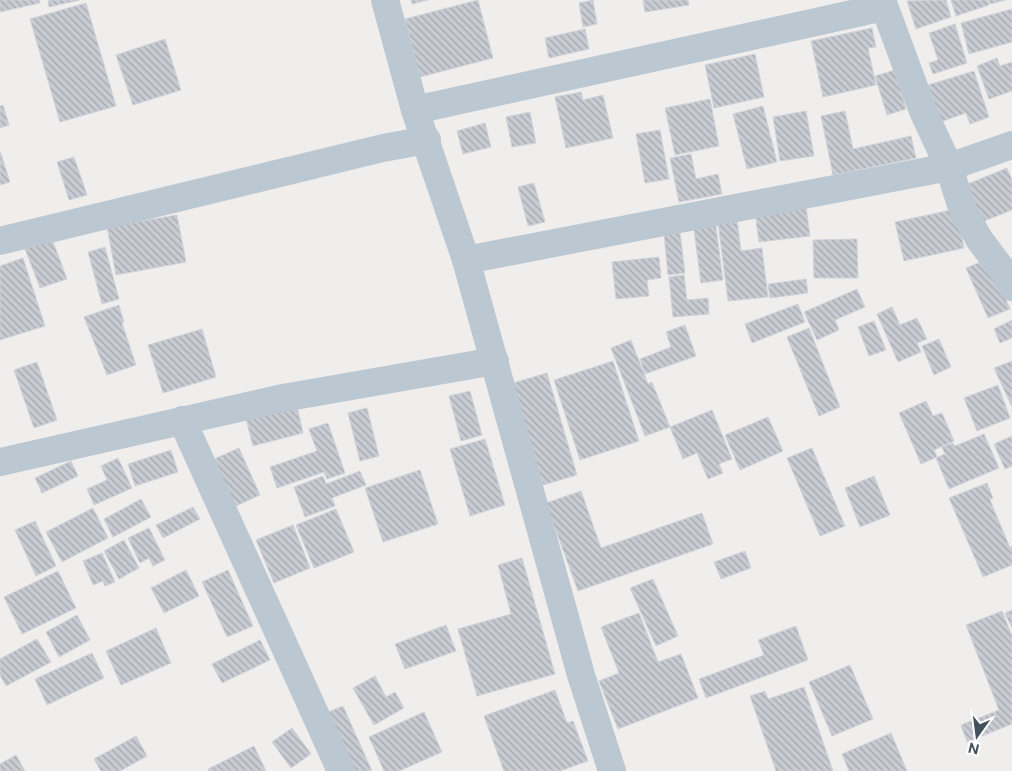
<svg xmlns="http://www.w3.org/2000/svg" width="1012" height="771" font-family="'Public Sans',sans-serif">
<defs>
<pattern id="building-back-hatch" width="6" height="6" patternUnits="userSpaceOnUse" patternTransform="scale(1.25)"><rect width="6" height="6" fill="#c8ccd2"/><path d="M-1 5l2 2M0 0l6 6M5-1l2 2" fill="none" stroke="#a4a8ae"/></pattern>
</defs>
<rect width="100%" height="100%" fill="#f0eded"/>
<g fill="url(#building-back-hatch)" stroke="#d0d3d9">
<polygon points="0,0 39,0 40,3 0,12"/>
<polygon points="48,0 80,0 49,7"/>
<polygon points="411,0 428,0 412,4"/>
<polygon points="478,0 493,58 420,77 405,19"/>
<polygon points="593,0 597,24 583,27 579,3"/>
<polygon points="643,0 688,0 689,5 645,12"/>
<polygon points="946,0 951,17 916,29 907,1"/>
<polygon points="951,0 988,0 989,5 956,16"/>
<polygon points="989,0 1006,0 990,4"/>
<polygon points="86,3 116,106 60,122 30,19"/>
<polygon points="1012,9 1012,42 969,54 961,23"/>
<polygon points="955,24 967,63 933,74 929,63 938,60 929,33"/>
<polygon points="872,28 876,47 868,48 876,85 823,97 811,41"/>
<polygon points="585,29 589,49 549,58 545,38"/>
<polygon points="165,39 181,90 133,105 116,55"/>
<polygon points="755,54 764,97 714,108 705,65"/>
<polygon points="997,58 1000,66 1012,62 1012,91 989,99 977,66"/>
<polygon points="895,70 906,109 887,115 875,76"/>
<polygon points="974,71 989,117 970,124 966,113 940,122 928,85"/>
<polygon points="581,92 583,100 603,95 613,138 566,148 555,97"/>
<polygon points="710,99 719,146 675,155 665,108"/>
<polygon points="3,105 9,125 0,128 0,106"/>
<polygon points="763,106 777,162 747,169 733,114"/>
<polygon points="806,111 814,156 780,161 773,117"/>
<polygon points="845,111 853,149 911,136 916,158 833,175 821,116"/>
<polygon points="530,112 536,143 512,147 506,117"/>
<polygon points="485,123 491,147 463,154 457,131"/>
<polygon points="660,130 669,179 645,183 636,134"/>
<polygon points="0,151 10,182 0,185"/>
<polygon points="691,154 696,179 718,174 722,194 679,202 670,158"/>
<polygon points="74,157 87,195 69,200 57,162"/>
<polygon points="1007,168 1012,180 1012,210 974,225 958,188"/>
<polygon points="534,183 545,222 528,226 518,187"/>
<polygon points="806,207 810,236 759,242 755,213"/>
<polygon points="956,209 964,248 904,261 895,222"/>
<polygon points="177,215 186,262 116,275 107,227"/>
<polygon points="737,219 741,251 762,248 768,297 728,301 718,222"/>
<polygon points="715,220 723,280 701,283 693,223"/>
<polygon points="680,232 685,273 668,275 664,234"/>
<polygon points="51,236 67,279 40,288 24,246"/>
<polygon points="857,239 858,278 814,278 813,240"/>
<polygon points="105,247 119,299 102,304 88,252"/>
<polygon points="659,257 661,278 647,280 649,296 616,299 612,262"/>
<polygon points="23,258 45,326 0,340 0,266"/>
<polygon points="988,259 1010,309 988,318 966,268"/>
<polygon points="684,275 687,300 708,298 709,314 673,317 669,277"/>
<polygon points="806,279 808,293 770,298 768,284"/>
<polygon points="857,289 865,307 835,320 839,330 817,340 804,312"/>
<polygon points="798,304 805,322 752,343 745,324"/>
<polygon points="119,305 124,322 122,323 136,365 107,375 84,317"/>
<polygon points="892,307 900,325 917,318 927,339 917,343 921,352 898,362 877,314"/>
<polygon points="1012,320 1012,338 1000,343 994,329"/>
<polygon points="874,321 886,350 869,356 858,327"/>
<polygon points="685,325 696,356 645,374 640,359 671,347 666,332"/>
<polygon points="809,328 840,407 819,416 787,337"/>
<polygon points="202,329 216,377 163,393 148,345"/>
<polygon points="939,339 951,367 934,375 922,346"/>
<polygon points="631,340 648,384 652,382 670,427 645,436 611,348"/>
<polygon points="613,361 639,441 580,460 554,380"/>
<polygon points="1012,361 1012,407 994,368"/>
<polygon points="37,362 57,420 34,428 14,370"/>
<polygon points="547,373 577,475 543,485 513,383"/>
<polygon points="998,385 1010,418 977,431 964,398"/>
<polygon points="470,391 482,435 461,441 449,396"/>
<polygon points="926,401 933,416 942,413 954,441 934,450 937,457 921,464 899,413"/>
<polygon points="297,406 303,433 253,446 246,419"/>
<polygon points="367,408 379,456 360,461 348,413"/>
<polygon points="712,410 732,459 719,464 723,473 708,479 697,453 683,459 670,427"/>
<polygon points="768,417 783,451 740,470 725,435"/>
<polygon points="328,423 345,473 327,479 324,472 277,488 270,467 317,451 309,429"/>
<polygon points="984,434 999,468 949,489 936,458 945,454 942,447 953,443 955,446"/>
<polygon points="1012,436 1012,466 1005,469 994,444"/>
<polygon points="485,439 505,505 470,516 450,449"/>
<polygon points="239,448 260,495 227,510 205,463"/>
<polygon points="812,448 845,526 820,536 787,458"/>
<polygon points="171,450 178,472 135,486 128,464"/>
<polygon points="118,458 132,488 94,505 87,489 107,480 101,466"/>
<polygon points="71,461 78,476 42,493 35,478"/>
<polygon points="420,470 438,524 383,542 365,488"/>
<polygon points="360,471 366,485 332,498 335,506 305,517 294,487 323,476 326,484"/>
<polygon points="874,476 890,515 860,527 845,488"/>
<polygon points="987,483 993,498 990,500 1010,548 1012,546 1012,565 983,577 949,498"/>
<polygon points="581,491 601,548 702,513 713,544 578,591 546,503"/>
<polygon points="141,499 151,517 113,537 104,519"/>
<polygon points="193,507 200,519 163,538 156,525"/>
<polygon points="93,508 108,538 62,562 46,532"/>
<polygon points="336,509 354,552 314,568 296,525"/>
<polygon points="35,521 56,566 36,576 15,530"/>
<polygon points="293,525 310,568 274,583 256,540"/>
<polygon points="149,528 165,560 153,566 149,558 140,563 128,538"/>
<polygon points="124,540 139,568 119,579 104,551"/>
<polygon points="745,551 751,568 721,579 714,562"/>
<polygon points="102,553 115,582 105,586 103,581 93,585 83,561"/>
<polygon points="522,558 555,674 477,696 458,629 511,614 498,565"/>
<polygon points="186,570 199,596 164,613 151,588"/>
<polygon points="228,570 253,626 227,637 202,582"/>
<polygon points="58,571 76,608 22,634 4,597"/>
<polygon points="653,579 678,636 656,646 630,588"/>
<polygon points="1012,610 1012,628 1005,613"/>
<polygon points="1002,611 1012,636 1012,724 967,742 961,725 999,710 966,625"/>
<polygon points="639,613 658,662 681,654 698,698 618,729 599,681 619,673 601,627"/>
<polygon points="77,615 90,640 59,657 46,632"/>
<polygon points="446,625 456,651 405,669 395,644"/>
<polygon points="796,626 808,660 706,698 699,679 764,655 758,640"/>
<polygon points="156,628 171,663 121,685 106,651"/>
<polygon points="37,639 51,662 6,686 0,675 0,659"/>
<polygon points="260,640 270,660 222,683 212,664"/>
<polygon points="92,653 104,678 47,705 35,679"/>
<polygon points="850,665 873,719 832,736 809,682"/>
<polygon points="375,676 386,697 395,692 404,708 374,725 353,688"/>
<polygon points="804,687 833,771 776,771 750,696 765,691 768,699"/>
<polygon points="555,690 567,723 573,721 588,761 560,771 504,771 484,716"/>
<polygon points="343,706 372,771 346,771 321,715"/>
<polygon points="424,712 442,752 399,771 384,771 369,737"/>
<polygon points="292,728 311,754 291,768 272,742"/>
<polygon points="891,733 907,771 849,771 842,754"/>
<polygon points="136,736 147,756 120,771 101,771 94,759"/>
<polygon points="254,746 266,771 209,771 208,769"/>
<polygon points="16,755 25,771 0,771 0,764"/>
</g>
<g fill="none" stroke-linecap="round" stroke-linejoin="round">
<g stroke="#bcc8d1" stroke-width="28">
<polyline points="385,0 415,110 466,260 581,675 612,771"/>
<polyline points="882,0 923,111 949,167 962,208 979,239 1003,271 1012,287"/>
<polyline points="415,110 884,7"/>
<polyline points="0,241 383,148 427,140"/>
<polyline points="466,260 949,167 1012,145"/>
<polyline points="182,420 341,771"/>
<polyline points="0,462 283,398 495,361"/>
</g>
</g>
<g transform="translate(977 736) rotate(194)" stroke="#ffffff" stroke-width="4" paint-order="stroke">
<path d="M0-4L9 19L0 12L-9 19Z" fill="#43515c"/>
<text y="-8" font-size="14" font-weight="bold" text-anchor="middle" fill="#43515c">N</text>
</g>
</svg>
